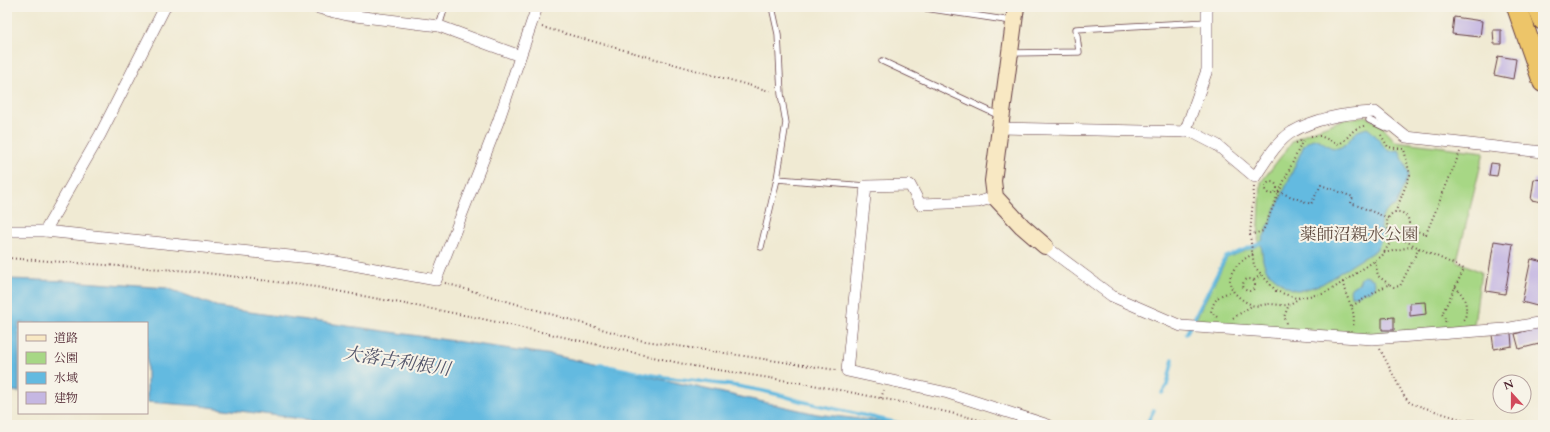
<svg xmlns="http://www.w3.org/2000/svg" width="1550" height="432" font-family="Cardo,'Noto Serif JP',serif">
<rect width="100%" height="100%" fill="#f7f3e8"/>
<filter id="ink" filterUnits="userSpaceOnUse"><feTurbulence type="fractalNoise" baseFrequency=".025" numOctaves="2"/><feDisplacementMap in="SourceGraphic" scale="8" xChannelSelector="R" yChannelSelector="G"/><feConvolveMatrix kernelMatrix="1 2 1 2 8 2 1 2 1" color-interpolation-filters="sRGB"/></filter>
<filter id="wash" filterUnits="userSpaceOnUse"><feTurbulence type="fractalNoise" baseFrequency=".012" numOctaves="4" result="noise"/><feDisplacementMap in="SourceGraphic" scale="16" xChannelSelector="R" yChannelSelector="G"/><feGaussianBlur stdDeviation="0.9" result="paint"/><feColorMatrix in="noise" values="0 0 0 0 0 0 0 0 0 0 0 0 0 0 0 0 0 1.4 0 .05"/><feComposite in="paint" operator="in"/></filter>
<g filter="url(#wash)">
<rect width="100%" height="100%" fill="#f0ead3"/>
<polygon fill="#a7d785" stroke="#787b58" points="1365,116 1380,124 1395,141 1484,152 1457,261 1481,272 1474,325 1373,334 1193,325 1227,258 1258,246 1261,182 1294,140 1307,133 1342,120"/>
<g fill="#63bae0" stroke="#566c86">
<path d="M1367,128c10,6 13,16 22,23l10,-1 10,24 -13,31c-12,6 -21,17 -12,29l-8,16 -54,34 -18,6h-9l-10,-4 -18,-15 -4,-10 -2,-18 43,-98c16,-16 19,5 34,3 9,-2 13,-12 20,-17 2,-1 6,-2 9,-3z"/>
<path d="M1365,276l8,3 2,4c-1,7 -5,9 -12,9l-5,4h-7l-1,-6 2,-3 7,-4 2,-5z"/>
<polygon points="7,279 68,281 167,288 221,308 553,355 817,414 912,425 349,425 201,406 147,402 147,323 19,323 19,392 7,390"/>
</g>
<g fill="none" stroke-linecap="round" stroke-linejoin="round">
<g stroke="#63bae0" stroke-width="3.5">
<polyline points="1186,334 1226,257 1261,243"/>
<path d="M597,366l4,-1c23,4 46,10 70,13 43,5 88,9 129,23l107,24"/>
<polyline points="1162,393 1167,385 1173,359"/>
<polyline points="1146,425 1154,410"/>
</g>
</g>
<g id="blocks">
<g fill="#c5b7e2">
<polygon points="1454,17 1482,21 1480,37 1452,34"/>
<polygon points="1493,30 1501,30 1501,44 1494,44"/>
<polygon points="1498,56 1516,59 1513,79 1494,75"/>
<polygon points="1491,163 1499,164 1497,176 1489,175"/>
<polygon points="1534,179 1543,180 1543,202 1531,200"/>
<polygon points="1494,241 1513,244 1505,294 1486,291"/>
<polygon points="1531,259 1543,262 1543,279 1537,306 1522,302"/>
<polygon points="1425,302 1426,314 1410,316 1410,303"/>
<polygon points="1394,317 1394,330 1382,330 1382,318"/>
<polygon points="1539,327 1543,343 1519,349 1515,334"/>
<polygon points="1511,333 1512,346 1494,349 1492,335"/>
</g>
</g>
</g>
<g filter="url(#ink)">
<use href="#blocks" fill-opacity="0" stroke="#633d44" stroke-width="1"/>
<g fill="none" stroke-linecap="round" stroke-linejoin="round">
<g stroke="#633d44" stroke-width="7">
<g id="lane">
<polyline points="772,7 778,34 781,94 786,123 777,179 866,186"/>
<polyline points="918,7 1012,21"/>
<polyline points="439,26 445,7"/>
<polyline points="1011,53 1079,52 1076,29 1208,22"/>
<polyline points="882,61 1000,116"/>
<polyline points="1369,120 1388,129 1391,125"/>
<polyline points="761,247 777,179"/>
</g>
</g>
<g stroke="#633d44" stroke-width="12">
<g id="street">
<polyline points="314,7 347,15 439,26 520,56"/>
<path d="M1000,128l192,4 25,13 38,32c10,-15 21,-35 37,-45 24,-14 55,-19 83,-20l31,25 137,15"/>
<polyline points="1185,132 1207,70 1207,7"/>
<polyline points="995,197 978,202 920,204 910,185 866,186 847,371 948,393 1048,425"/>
<polyline points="7,231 45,231 320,259 436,280 498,122 537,7"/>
<polyline points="45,231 100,135 165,7"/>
<polyline points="1045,246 1112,296 1181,326 1372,339 1505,329 1543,322"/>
<polyline points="1471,425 1472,425"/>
</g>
</g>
<g stroke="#633d44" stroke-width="18">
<polyline id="secondary" points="1016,7 993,181 995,197 1022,226 1045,246"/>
</g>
<g stroke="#633d44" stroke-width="22">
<g id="highway">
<polyline points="1517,7 1543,82"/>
<polyline points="1538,7 1543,20"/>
</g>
</g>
<g stroke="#633d44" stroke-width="2" stroke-dasharray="1 3" stroke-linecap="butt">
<polyline points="542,27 773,92"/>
<polyline points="1381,135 1388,147 1404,149 1410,175 1395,213"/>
<path d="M1311,136h9l19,8c11,-6 11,-15 25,-18"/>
<polyline points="1296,143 1303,140 1279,192 1311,204 1321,185 1353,197 1351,203 1388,218"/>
<circle cx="1271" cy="188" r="6"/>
<polyline points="1254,187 1250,235 1254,266 1276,291 1296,298 1322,294 1334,288 1382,256 1391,241 1410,229 1426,234 1460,152"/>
<circle cx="1398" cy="223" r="11"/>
<polyline points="1250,235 1263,231 1279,192 1277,190"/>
<polyline points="1419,248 1464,269 1442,314 1446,320 1445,322"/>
<polyline points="1384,253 1414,246"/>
<path d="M1253,254c-29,15 -32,37 -1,51 5,2 13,-1 18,-1 15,1 16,4 29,-6"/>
<polyline points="7,258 190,271 316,287 474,317 693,366 808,384 926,407 1000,425"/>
<polyline points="1375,261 1378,276 1389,284"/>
<circle cx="1249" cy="285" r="6"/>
<polyline points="1254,280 1261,275"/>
<path d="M1343,282c2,18 14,25 10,45"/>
<polyline points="445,283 639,340 836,370"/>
<path d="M1455,287c10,9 13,18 10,31l-4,4"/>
<polyline points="1352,306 1389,284 1394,287 1400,286 1419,248 1398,237"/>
<path d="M1217,317l-6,-5c3,-13 8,-18 22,-20"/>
<polyline points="1233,318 1253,305"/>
<polyline points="1287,323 1284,317 1288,307"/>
<polyline points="1380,349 1404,396 1410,403 1463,420"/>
<polyline points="881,398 884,390"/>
</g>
<use href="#lane" stroke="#fff" stroke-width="5.5"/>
<use href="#street" stroke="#fff" stroke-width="11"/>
<use href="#secondary" stroke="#f8e8c3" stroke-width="16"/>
<use href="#highway" stroke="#edc569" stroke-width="20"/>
</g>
</g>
<g text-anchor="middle" stroke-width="4" stroke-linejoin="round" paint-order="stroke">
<g font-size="17" fill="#614d42" stroke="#f7f3e8">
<text x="1359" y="240">薬師沼親水公園</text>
</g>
<g font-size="18" font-style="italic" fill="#53556a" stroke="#f7f3e8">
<text transform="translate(397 361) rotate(9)" y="6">大落古利根川</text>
</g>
</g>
<rect width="1550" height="432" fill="none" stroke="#f7f3e8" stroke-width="24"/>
<rect x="18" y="322" width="130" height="92" fill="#f7f3e8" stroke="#b29e9c"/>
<rect x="26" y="335" width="20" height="6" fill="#f8e8c3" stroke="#b29e9c"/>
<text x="54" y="342" font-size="12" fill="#4a1f2b">道路</text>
<rect x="26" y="352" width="20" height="12" fill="#a7d785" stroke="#b29e9c"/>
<text x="54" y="362" font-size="12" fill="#4a1f2b">公園</text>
<rect x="26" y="372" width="20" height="12" fill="#63bae0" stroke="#b29e9c"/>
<text x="54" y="382" font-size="12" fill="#4a1f2b">水域</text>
<rect x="26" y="392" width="20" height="12" fill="#c5b7e2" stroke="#b29e9c"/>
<text x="54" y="402" font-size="12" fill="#4a1f2b">建物</text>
<g transform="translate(1512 394) rotate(339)"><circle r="19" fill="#f7f3e8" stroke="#b29e9c"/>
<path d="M0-3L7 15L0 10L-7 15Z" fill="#d1495b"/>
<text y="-6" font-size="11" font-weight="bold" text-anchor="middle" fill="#4a1f2b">N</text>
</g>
</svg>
